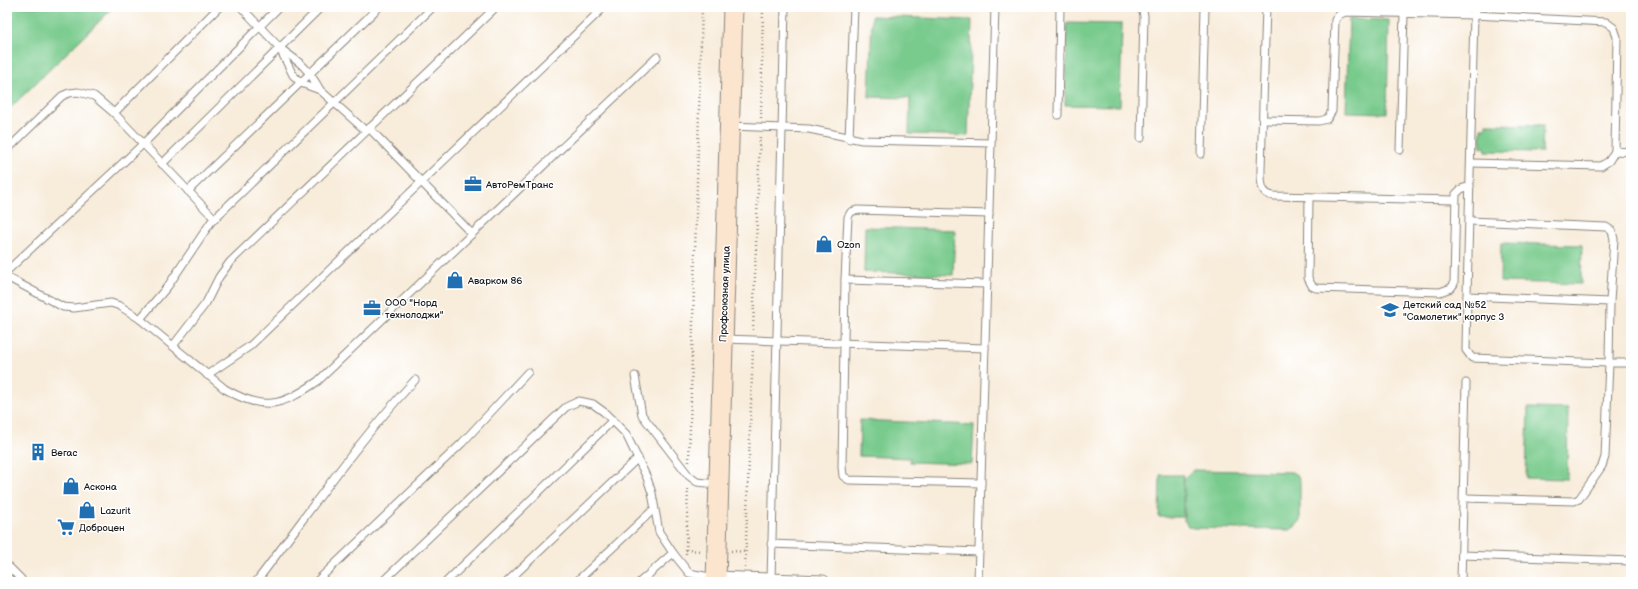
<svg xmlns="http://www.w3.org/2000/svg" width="1638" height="589" font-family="'Balsamiq Sans',sans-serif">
<rect width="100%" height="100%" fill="#fff"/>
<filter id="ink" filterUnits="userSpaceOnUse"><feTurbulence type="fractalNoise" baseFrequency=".025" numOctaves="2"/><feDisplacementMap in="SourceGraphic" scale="8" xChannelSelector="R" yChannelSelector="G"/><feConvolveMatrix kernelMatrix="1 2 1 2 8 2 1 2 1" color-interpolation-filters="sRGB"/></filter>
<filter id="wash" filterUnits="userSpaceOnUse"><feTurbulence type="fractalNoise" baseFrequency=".012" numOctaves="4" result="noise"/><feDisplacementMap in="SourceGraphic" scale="16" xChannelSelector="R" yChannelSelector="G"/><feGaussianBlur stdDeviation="0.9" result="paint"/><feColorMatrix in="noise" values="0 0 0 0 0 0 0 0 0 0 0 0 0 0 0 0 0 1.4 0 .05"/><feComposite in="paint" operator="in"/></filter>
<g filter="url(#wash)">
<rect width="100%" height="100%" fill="#f8ecda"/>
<g fill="#79cb8d" stroke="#4a7454">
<polygon points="7,7 114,7 7,111"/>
<polygon points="872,16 972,20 968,136 909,134 910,98 869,97"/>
<polygon points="1349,19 1389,20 1387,113 1346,112"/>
<polygon points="1067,23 1122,24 1120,106 1065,105"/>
<polygon points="1486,124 1543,125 1542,152 1486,151 1485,147 1481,147 1481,128 1486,128"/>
<polygon points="865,227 955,230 953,275 864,272"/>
<polygon points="1501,243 1582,245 1581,284 1500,282"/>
<polygon points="1528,408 1568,409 1567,479 1526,478"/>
<polygon points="860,420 974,425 972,464 910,462 910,458 859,456"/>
<polygon points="1193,470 1292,472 1298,476 1300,481 1300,521 1296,526 1290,530 1193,528 1188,526 1184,520 1184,478"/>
<polygon points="1160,475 1183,475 1183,517 1159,517"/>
</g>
</g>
<g filter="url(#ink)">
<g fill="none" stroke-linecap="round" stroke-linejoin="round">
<g stroke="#8a847b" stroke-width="9">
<g id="service">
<polyline points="241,7 279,47 293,75 301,83 320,90 366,131"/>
<polyline points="1137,7 1143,11 1144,16 1141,138"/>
<path d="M1266,7l-5,162c0,12 -1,26 13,27l181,4"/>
<polyline points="1475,7 1474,15 1606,22 1614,28 1617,37 1615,151 1631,152"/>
<path d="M281,49c20,14 27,19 39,41"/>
<polyline points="114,113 219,7"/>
<polyline points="1058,115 1060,7"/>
<polyline points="1263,120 1319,121 1327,119 1332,111 1335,20 1339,15 1345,12 1474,15 1467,296 1610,302 1609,363 1631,363"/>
<polyline points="730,126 809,129 862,140 991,143"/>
<polyline points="369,128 472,234"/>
<polyline points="849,139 854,7"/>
<polyline points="7,150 62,96 69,93 78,92 94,96 114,113 215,219"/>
<polyline points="1400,150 1404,14"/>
<polyline points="1201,154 1205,7"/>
<polyline points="1471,163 1601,166 1609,161 1615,151"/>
<polyline points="162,164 321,7"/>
<polyline points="188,191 379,7"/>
<polyline points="1309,197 1308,278 1312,286 1316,288 1440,292 1451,288 1454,284 1456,194 1461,189 1470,186"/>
<polyline points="1470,221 1606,227 1612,231 1614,239 1610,302"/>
<polyline points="7,271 143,144 279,7"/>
<path d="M7,277l56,30 11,1 37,-5 9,3 20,13 85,70c39,23 57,17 93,-8l339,-324"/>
<polyline points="845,280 986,284"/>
<polyline points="140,319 168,286 211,222 433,7"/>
<polyline points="724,339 985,348"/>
<polyline points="173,346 206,303 219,277 230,262 496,7"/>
<polyline points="207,375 250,346 601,10"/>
<polyline points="635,376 642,415 689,476 697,482 717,484"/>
<polyline points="981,483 849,480 843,476 842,467 845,280 848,217 851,212 857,210 989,214"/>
<polyline points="1464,498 1574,501 1579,499 1602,466 1605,457 1609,363 1472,358 1466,350 1467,296"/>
<polyline points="771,544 979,552"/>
<polyline points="673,553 689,573 715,578"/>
<polyline points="1462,555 1631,561"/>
<polyline points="7,565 21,579 19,582"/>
<polyline points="771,581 785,7"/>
<path d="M256,582c52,-68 100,-139 159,-202"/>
<polyline points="316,582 462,443 528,372"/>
<polyline points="382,582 566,407 579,401 593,404 604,412 626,434 647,478 652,493 659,532 673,553 640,582"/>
<polyline points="446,582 613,420"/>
<polyline points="507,582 638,458"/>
<polyline points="576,582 654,509"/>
<polyline points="978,582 995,7"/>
<polyline points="1461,582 1466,383"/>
</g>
</g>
<g stroke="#8a847b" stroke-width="15">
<polyline id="minor" points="716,578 823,582"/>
</g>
<g stroke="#8a847b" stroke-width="21">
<polyline id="secondary" points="716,582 733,7"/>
</g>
<g stroke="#8a847b" stroke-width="2.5" stroke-dasharray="1 3" stroke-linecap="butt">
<polyline points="761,118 763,7"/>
<polyline points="753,330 760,135"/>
<polyline points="689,462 702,7"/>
<polyline points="686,550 702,551"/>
<polyline points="731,551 747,552"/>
<polyline points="686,554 688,487"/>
<polyline points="745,568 753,349"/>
</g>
<use href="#service" stroke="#fff" stroke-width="7"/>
<use href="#minor" stroke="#fff" stroke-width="13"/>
<use href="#secondary" stroke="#fbe5cf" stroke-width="19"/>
</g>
</g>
<defs>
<g id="office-bare" transform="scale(1.38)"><path d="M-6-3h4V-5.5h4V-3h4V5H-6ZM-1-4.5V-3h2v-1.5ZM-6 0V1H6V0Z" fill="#1f6fb2" stroke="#fff" stroke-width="2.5" paint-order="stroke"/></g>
<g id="shop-bare" transform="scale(1.38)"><path d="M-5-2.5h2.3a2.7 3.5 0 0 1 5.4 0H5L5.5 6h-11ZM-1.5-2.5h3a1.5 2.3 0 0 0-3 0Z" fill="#1f6fb2" stroke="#fff" stroke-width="2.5" paint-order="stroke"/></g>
<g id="school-bare" transform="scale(1.38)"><path d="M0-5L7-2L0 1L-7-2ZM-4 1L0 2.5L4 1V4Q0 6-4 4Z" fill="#1f6fb2" stroke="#fff" stroke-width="2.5" paint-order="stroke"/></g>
<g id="building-bare" transform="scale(1.38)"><path d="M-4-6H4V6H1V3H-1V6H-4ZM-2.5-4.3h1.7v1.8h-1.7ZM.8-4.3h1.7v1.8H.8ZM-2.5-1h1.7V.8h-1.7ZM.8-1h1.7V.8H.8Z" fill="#1f6fb2" stroke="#fff" stroke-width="2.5" paint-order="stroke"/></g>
<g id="supermarket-bare" transform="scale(1.38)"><path d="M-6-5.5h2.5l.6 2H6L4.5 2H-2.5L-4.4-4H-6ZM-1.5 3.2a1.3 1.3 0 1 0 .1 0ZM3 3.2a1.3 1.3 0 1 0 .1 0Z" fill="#1f6fb2" stroke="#fff" stroke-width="2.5" paint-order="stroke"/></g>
</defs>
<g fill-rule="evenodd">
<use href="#office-bare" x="473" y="184"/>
<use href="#shop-bare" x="824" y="244"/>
<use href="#shop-bare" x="455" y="280"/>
<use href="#office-bare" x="372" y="308"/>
<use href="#school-bare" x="1390" y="310"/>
<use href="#building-bare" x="38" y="452"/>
<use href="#shop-bare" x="71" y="486"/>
<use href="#shop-bare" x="87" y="510"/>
<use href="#supermarket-bare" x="66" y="527"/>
</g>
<g text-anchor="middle" stroke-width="3" stroke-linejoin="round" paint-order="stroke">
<g font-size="10" fill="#1c1c1c" stroke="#fff" text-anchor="start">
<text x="486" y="188">АвтоРемТранс</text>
<text x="837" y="248">Ozon</text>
<text x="468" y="284">Аварком 86</text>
<text x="385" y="306">ООО "Норд<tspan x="385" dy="12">технолоджи"</tspan></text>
<text x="1403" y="308">Детский сад №52<tspan x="1403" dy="12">"Самолетик" корпус 3</tspan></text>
<text x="51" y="456">Вегас</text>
<text x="84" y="490">Аскона</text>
<text x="100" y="514">Lazurit</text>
<text x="79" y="531">Доброцен</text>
</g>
<g font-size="10" fill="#1c1c1c" stroke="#fff">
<text transform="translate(724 294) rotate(-88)" y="4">Профсоюзная улица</text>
</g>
</g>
<rect width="1638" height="589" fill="none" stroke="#fff" stroke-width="24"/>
</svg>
